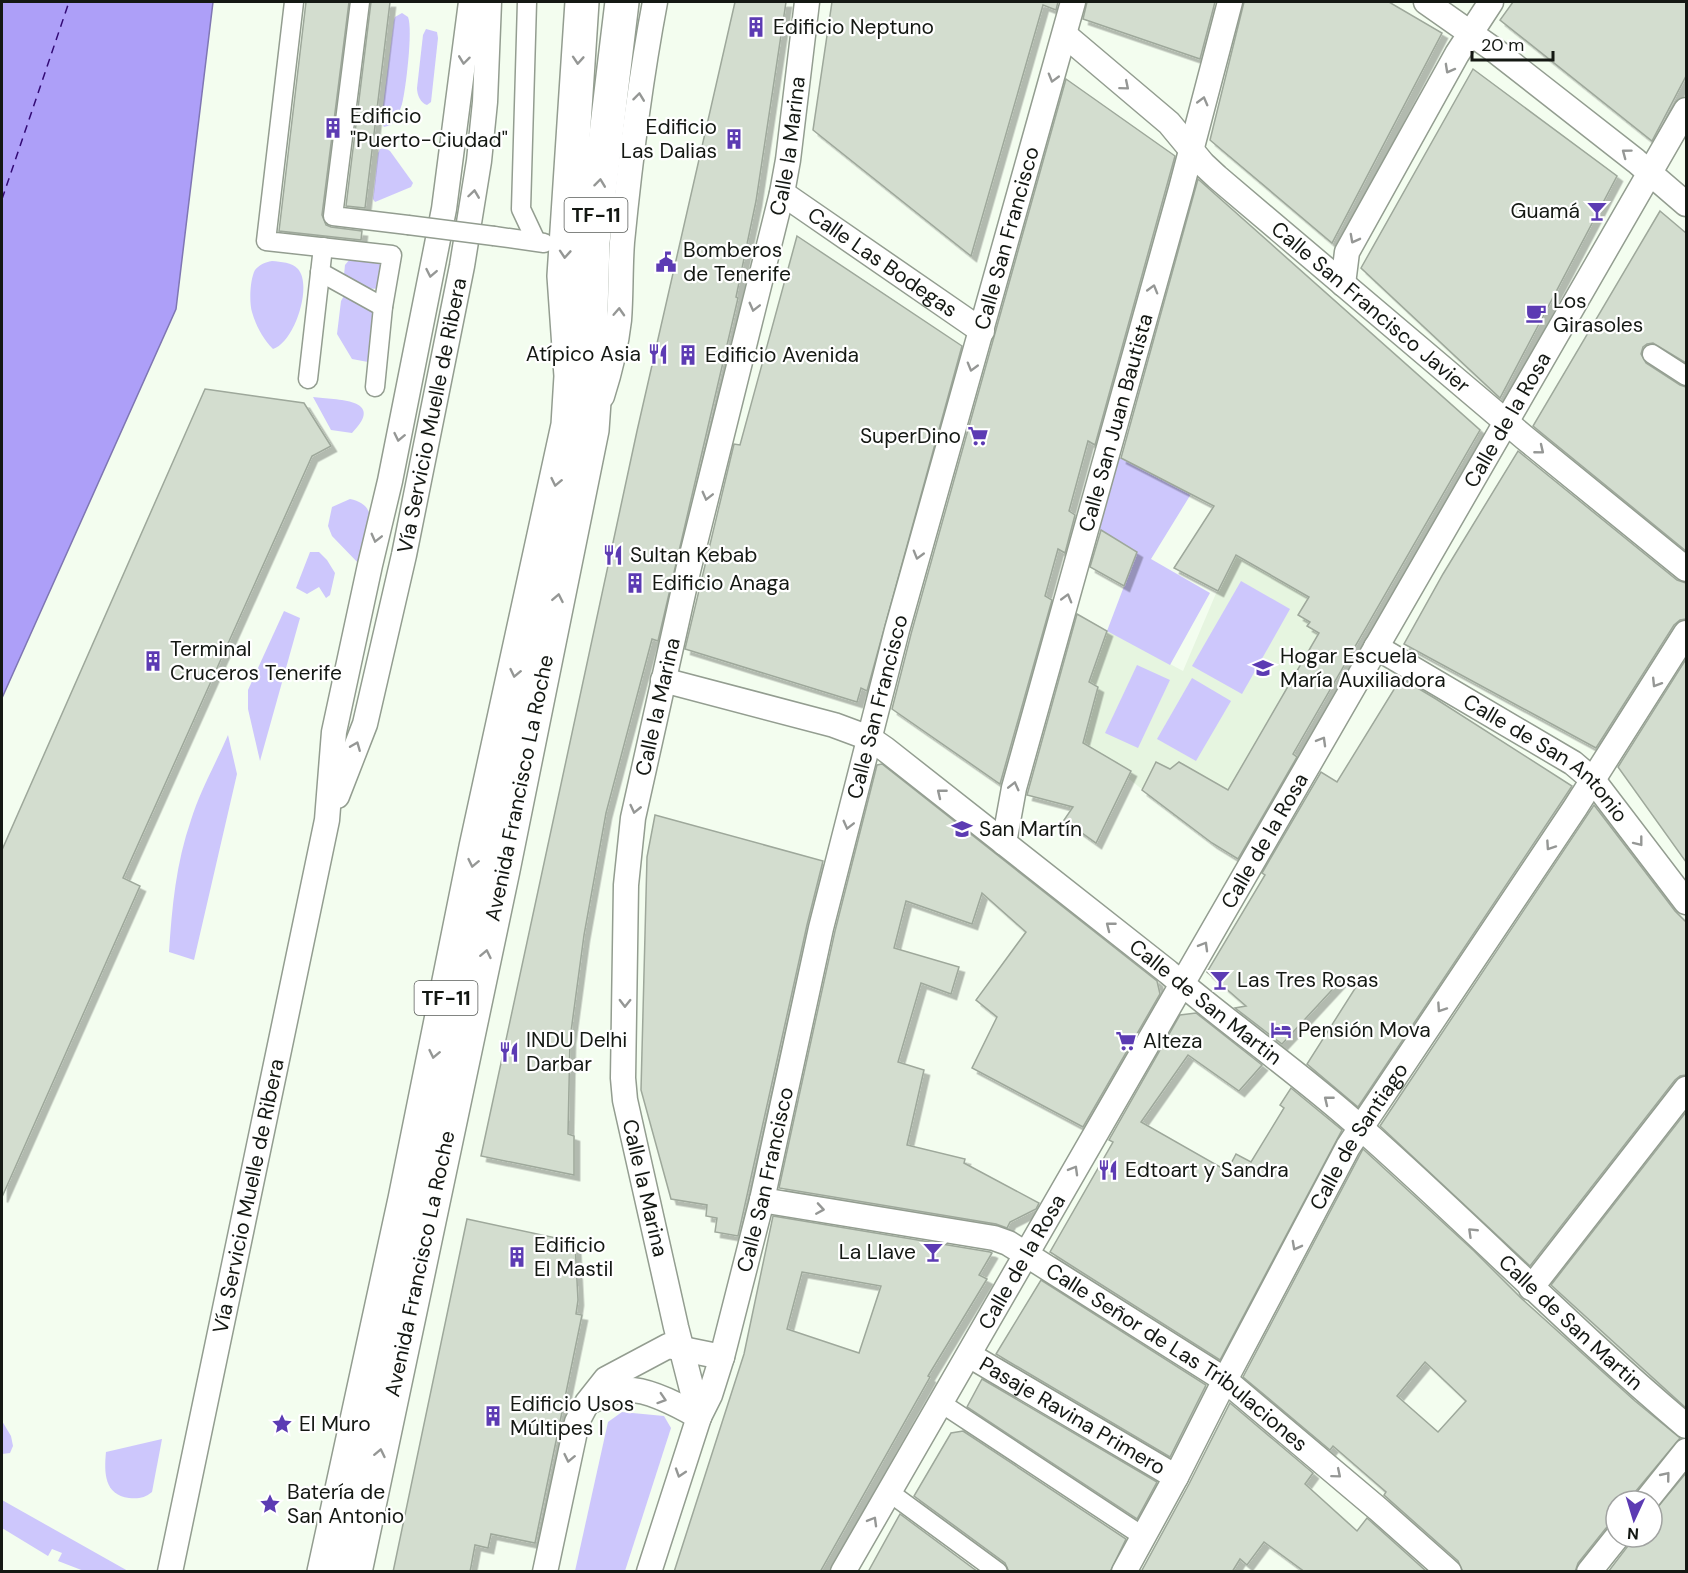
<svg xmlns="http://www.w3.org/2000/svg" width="1688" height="1573" font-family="'DM Sans',sans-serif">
<defs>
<filter id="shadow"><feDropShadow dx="5.5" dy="5.5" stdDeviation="0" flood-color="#0004"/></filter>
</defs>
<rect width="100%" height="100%" fill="#f3fdef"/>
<polygon fill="#e6f5e0" points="1240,481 1398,572 1233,856 1212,843 1175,816 1128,778 1096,843 1090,839 1098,827 1086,819 1078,830 1064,820 1071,809 1066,805 1079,615 1183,671 1217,591 1174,568 1210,512 1218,518"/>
<g fill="#cdc7fc">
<path d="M402,13l6,4c5,12 -2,71 -6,87 -2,7 -6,15 -11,21l-7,2 -3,-5 13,-102 1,-3z"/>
<path d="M426,29l11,3 1,6 -7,64 -4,3c-7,-2 -10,-11 -10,-17l6,-53z"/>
<polygon points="385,148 390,151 413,183 411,187 375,202 373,199 378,153 380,149"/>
<path d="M350,259l33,3 -3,26c-13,3 -26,-4 -36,-13l1,-10z"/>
<path d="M272,261c9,1 20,1 26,8 15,17 -4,74 -25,80 -10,-10 -17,-23 -21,-37 -3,-10 -2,-33 3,-42 4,-5 10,-8 17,-9z"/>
<path d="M345,294l26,15c6,16 2,34 0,51l-3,2 -16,-3 -15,-25 4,-33z"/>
<path d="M313,397c23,3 74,1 39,36l-21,-3z"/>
<polygon points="1117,456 1191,494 1151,559 1210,593 1170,665 1107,631 1137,552 1093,525"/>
<path d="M350,499c35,7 17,42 11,67l-29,-30 -4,-10 4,-19z"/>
<polygon points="310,552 319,552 327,560 335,573 330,595 326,598 319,587 307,594 296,588"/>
<polygon points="1241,581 1290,609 1242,694 1192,666"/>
<polygon points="284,611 300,618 260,761 248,709 248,690"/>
<polygon points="1137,665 1170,680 1138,748 1105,733"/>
<polygon points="1192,678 1231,701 1196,761 1157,739"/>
<path d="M228,735l9,39 -43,186 -25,-8c3,-45 7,-89 22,-132 9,-29 25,-57 37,-85z"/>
<polygon points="622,1412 664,1416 671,1428 625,1571 575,1571 608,1422"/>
<polygon points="2,1421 11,1436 13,1446 10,1453 2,1454"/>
<path d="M162,1439l-10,53c-7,6 -14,7 -23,6 -25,-3 -25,-26 -23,-46z"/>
<polygon points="2,1500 128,1571 84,1571 58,1561 62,1553 52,1549 48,1556 2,1528"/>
</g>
<polygon fill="#ad9ff8" stroke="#7f76b3" stroke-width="1.5" points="2,2 213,2 176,309 2,698"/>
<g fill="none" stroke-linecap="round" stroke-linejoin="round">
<polyline stroke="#330b75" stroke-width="1.5" stroke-dasharray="8 6" stroke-linecap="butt" points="2,199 69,2"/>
</g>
<g fill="#d3ddcf" stroke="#9ea89b" stroke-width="1.5" fill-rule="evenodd" filter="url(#shadow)">
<polygon points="306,2 349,2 322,215 326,225 331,227 362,231 361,240 279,231"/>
<polygon points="371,2 390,2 365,208 346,206"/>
<polygon points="735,2 786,2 756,201 736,297 738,298 658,641 652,639 606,813 584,935 570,1039 568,1134 574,1136 574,1175 481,1156 637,431"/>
<polygon points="832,2 1058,2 1056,10 1043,5 971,256 813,130"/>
<polygon points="1087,2 1215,2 1200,59 1083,19"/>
<polygon points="1244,2 1389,2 1442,33 1332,243 1210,140"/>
<polygon points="1513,2 1686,2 1686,76 1652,141 1500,20"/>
<polygon points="1473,69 1617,176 1500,398 1361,268"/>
<polygon points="1066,79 1175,156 1095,445 1088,441 1069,511 1075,515 1065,553 1058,549 1045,596 1052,600 1000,784 892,709 911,634"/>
<polygon points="1198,179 1480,430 1293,754 1297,757 1238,859 1212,843 1142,790 1156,762 1170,769 1179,762 1228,790 1319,633 1307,626 1310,622 1298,615 1309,597 1236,555 1218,591 1174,568 1214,506 1121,458"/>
<polygon points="1660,211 1686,233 1686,363 1653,343 1647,344 1643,347 1641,354 1646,363 1680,385 1686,387 1686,551 1533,426"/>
<polygon points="797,236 962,346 867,691 861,688 857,702 685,649 734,444 740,445"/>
<polygon points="205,389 304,403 331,446 312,456 123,878 140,886 2,1197 2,850"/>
<polygon points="1518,451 1677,580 1686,583 1686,619 1680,620 1674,625 1596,748 1404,644 1443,574"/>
<polygon points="1101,530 1137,552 1124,586 1090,567"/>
<polygon points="1077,614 1107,631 1089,682 1098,687 1083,743 1131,771 1096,843 1064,820 1073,807 1027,795"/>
<polygon points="1686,659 1686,862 1618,767"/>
<polygon points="1401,678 1436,699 1572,786 1358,1107 1307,1064 1356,987 1343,978 1282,1044 1235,1008 1246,1006 1207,972 1265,875 1262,873 1321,772 1337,782"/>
<polygon points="882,764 1157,981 1160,994 1083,1127 972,1068 997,1017 976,1000 1026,932 982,893 972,924 906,901 894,948 959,967 951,994 921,983 898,1062 924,1070 907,1145 965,1159 964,1163 1039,1203 1036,1209 1010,1222 1007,1228 996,1224 779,1188 835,931 877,765"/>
<polygon points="1594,805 1675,911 1686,922 1686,1075 1680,1076 1675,1080 1530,1266 1380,1126"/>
<polygon points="655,815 823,861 807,925 738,1236 715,1232 717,1218 706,1216 707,1205 671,1199 641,1090 647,857"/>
<polygon points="1196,1013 1262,1065 1239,1091 1188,1055 1141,1122 1227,1171 1236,1154 1251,1162 1284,1108 1280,1105 1291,1088 1342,1130 1220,1360 1050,1252 1113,1142 1109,1140 1180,1015"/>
<polygon points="1686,1112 1686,1408 1551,1285"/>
<path d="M1363,1149l111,102 48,48 113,102 45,37 -45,54 -3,9h-16v22l-10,5 -28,35 -3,9h-112l-5,-11 -74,-66 2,-3 -53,-46 -3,4 -87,-73zM1425,1362l41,39 -28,31 -41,-36z"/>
<path d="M773,1216l217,36 2,1 -13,22 8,4 -59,97 2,1 -110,195h-146l70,-218zM802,1272l79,14 -22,67 -72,-24z"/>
<polygon points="467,1219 575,1242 578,1300 576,1314 582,1315 535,1543 491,1534 488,1548 475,1545 470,1572 393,1572"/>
<polygon points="1041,1280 1206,1385 1170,1457 996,1354"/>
<polygon points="982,1379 1157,1482 1137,1519 967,1407"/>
<polygon points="1230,1403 1313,1473 1305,1484 1357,1531 1367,1518 1427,1572 1305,1572 1264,1542 1247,1565 1240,1559 1232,1572 1141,1572 1189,1484"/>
<polygon points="963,1431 1126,1539 1110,1572 1009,1572 1005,1563 914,1496 951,1433"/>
<polygon points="1686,1473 1686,1572 1608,1572 1628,1546 1631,1537 1652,1537 1652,1514"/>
<polygon points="900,1514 978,1572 868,1572"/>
</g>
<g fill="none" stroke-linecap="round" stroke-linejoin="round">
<g stroke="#939d90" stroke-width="21">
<g id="pedestrian">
<polyline points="294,2 266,241 392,255 383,307 375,387"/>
<polyline points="360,2 333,216 408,225"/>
<polyline points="527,2 521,209 536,241"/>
<polyline points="494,236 544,243"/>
<polyline points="320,272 383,307"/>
<polyline points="1652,354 1686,376"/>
<polyline points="308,379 323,247"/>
<polyline points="941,1403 1144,1537"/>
<polyline points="889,1492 998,1572"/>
</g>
</g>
<g stroke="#939d90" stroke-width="27">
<g id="minor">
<polyline points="1426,2 1493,49 1636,161 1686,204"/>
<path id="s1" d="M1065,35l104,88 34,41 14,13 308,261 161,131"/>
<path id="s2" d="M782,193l200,138"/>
<polyline points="1343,284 1347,252 1457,54 1491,2"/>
<path d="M602,396c8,-25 14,-50 17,-76 2,-26 1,-52 3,-78 8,-81 18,-161 33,-240"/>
<path id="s3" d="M1376,647l197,116 20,17 93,122"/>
<path id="s4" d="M663,680l171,45 35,13 16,11 283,223c63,54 132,101 194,157 110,97 212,203 324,297"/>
<path id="s5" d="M337,796l28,-72 39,-169 58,-289 17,-105 6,-59 4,-100"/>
<path id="s6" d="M1004,843l10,-55 167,-599 49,-187"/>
<path id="s7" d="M762,1200l232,38 14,5 217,137 153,129 71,63"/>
<polyline points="1531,1288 1686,1089"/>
<path id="s8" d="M969,1355l207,122"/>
<path d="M589,1402c11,-5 24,-11 36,-12 22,-2 55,16 74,27"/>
<path id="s9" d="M699,1417l-23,-90 -51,-227 -2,-22 3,-193 7,-67 55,-247 94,-378 6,-33 19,-158"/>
<polyline points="1646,1501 1686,1451"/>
<path id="s10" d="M170,1572l157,-752 7,-88 36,-167 20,-84 54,-272 27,-207"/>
<polyline points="545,1572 577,1422 587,1403 606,1379 668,1346 722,1357"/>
<path id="s11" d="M649,1572l50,-155 11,-22 12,-38 40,-157 59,-272 76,-298 176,-628"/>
<path id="s12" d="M843,1572l843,-1462"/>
<path id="s13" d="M1124,1572l52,-95 49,-97 123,-233 227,-339 111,-175"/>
<polyline points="1589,1572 1617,1537"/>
</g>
</g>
<g stroke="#939d90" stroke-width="36">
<g id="primary">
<polyline points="324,1572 405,1199 476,847 568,425 571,376 564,276 582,2"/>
<path id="s14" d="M355,1572l148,-702 89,-440 4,-57 -5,-62 2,-69 29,-240"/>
</g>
</g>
<use href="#pedestrian" stroke="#fff" stroke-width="18"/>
<use href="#minor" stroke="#fff" stroke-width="24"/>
<use href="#primary" stroke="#fff" stroke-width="33"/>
<g stroke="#939d90" stroke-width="21" stroke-linecap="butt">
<polyline id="pedestrian-bridge" points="408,225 494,236"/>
</g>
<use href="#pedestrian-bridge" stroke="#fff" stroke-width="18"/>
</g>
<defs><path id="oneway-chevron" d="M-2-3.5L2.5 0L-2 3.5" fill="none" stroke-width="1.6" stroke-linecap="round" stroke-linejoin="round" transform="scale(1.5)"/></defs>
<g stroke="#959795">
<use href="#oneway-chevron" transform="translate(464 60) rotate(97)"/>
<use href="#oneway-chevron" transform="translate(578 60) rotate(94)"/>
<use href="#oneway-chevron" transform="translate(1449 69) rotate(119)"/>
<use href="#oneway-chevron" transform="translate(1053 78) rotate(106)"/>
<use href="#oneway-chevron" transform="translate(1125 86) rotate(40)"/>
<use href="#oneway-chevron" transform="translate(639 97) rotate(-83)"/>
<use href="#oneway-chevron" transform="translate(1203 101) rotate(-75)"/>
<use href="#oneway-chevron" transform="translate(1626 153) rotate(-143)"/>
<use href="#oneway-chevron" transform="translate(600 183) rotate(-83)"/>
<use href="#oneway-chevron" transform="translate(474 194) rotate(-82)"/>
<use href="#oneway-chevron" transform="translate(1354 239) rotate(118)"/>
<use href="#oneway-chevron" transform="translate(565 254) rotate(94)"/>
<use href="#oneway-chevron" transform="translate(431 273) rotate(101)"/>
<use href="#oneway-chevron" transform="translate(1153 289) rotate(-74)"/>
<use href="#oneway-chevron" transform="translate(754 307) rotate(104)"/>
<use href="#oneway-chevron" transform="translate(619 312) rotate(-87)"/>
<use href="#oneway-chevron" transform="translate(972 367) rotate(106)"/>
<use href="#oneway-chevron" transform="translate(399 437) rotate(102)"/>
<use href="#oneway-chevron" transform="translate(1540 450) rotate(39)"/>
<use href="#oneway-chevron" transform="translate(556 482) rotate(102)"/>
<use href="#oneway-chevron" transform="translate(707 496) rotate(104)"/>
<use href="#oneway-chevron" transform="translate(376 538) rotate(104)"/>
<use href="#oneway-chevron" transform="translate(918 555) rotate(106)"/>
<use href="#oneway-chevron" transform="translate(558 598) rotate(-79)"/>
<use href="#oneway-chevron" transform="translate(1067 598) rotate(-74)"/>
<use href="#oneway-chevron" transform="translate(515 673) rotate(102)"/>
<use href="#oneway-chevron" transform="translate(1656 683) rotate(122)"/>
<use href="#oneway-chevron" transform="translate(1322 741) rotate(-60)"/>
<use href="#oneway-chevron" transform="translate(356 746) rotate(-68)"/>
<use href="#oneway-chevron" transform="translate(1014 786) rotate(-76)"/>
<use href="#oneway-chevron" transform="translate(941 793) rotate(-141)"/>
<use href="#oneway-chevron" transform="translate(635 809) rotate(103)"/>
<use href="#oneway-chevron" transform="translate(848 825) rotate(104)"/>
<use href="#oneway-chevron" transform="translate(1639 842) rotate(52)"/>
<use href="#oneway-chevron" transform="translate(1550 846) rotate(124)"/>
<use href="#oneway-chevron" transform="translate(473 863) rotate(102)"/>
<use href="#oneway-chevron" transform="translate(1110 926) rotate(-142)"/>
<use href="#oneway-chevron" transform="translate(1204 946) rotate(-60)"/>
<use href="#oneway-chevron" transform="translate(486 954) rotate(-78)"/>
<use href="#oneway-chevron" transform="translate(625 1003) rotate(91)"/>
<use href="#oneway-chevron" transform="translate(1441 1008) rotate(124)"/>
<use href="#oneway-chevron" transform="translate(434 1054) rotate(102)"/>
<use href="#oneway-chevron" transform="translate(1328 1100) rotate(-141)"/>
<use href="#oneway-chevron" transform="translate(1074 1170) rotate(-60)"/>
<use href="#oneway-chevron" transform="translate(820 1209) rotate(9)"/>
<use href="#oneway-chevron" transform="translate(1472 1232) rotate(-136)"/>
<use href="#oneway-chevron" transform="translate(1296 1246) rotate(118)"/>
<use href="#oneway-chevron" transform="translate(662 1399) rotate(18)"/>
<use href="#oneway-chevron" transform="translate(380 1453) rotate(-78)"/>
<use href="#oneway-chevron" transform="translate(569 1458) rotate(102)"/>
<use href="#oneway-chevron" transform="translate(680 1473) rotate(108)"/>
<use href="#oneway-chevron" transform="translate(1337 1474) rotate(40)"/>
<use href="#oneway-chevron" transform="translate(1666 1476) rotate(-51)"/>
<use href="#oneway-chevron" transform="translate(873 1521) rotate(-60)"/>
</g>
<defs>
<g id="building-bare" transform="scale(1.62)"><path d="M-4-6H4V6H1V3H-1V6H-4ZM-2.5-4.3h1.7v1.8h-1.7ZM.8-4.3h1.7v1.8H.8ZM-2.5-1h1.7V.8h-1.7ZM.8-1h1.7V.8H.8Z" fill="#5c3bb3" stroke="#fff" stroke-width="2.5" paint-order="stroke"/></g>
<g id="bar-bare" transform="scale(1.62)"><path d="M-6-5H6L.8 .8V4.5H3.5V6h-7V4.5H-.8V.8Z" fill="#5c3bb3" stroke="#fff" stroke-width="2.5" paint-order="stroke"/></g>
<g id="civic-bare" transform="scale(1.62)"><path d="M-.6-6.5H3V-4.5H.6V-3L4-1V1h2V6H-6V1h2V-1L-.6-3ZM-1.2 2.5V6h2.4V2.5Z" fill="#5c3bb3" stroke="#fff" stroke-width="2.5" paint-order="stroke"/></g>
<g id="cafe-bare" transform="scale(1.62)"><path d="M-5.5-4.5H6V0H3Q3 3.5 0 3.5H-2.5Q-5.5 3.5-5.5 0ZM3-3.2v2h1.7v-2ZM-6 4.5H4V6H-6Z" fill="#5c3bb3" stroke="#fff" stroke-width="2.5" paint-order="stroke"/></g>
<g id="restaurant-bare" transform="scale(1.62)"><path d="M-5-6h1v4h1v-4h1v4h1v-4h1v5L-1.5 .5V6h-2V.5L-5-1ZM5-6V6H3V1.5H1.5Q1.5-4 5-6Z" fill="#5c3bb3" stroke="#fff" stroke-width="2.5" paint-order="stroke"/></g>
<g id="supermarket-bare" transform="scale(1.62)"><path d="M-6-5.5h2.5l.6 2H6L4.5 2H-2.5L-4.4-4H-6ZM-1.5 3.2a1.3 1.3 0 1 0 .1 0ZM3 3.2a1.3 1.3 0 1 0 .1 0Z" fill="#5c3bb3" stroke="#fff" stroke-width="2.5" paint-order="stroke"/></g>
<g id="school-bare" transform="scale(1.62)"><path d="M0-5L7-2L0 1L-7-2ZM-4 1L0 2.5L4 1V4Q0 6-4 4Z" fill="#5c3bb3" stroke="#fff" stroke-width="2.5" paint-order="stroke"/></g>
<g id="hotel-bare" transform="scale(1.62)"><path d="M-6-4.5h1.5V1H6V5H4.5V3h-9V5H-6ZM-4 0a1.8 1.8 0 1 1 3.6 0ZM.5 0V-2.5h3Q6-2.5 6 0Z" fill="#5c3bb3" stroke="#fff" stroke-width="2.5" paint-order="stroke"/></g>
<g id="sight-bare" transform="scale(1.62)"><path d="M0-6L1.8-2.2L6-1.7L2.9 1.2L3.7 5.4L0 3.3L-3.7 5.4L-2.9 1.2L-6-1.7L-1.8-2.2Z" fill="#5c3bb3" stroke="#fff" stroke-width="2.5" paint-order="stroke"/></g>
</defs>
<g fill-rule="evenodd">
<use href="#building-bare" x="756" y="27"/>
<use href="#building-bare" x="333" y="128"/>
<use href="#building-bare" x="734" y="139"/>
<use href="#bar-bare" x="1597" y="211"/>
<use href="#civic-bare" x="666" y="262"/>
<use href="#cafe-bare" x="1536" y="313"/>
<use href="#restaurant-bare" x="658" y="354"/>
<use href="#building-bare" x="688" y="355"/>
<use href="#supermarket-bare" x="978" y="436"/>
<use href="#restaurant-bare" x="613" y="555"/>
<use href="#building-bare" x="635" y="583"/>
<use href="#building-bare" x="153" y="661"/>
<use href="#school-bare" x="1263" y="668"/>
<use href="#school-bare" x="962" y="829"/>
<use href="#bar-bare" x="1220" y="980"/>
<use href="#hotel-bare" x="1281" y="1030"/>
<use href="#supermarket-bare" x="1126" y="1041"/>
<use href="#restaurant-bare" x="509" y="1052"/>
<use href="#restaurant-bare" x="1108" y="1170"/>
<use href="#bar-bare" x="933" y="1252"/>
<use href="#building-bare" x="517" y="1257"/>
<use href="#building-bare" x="493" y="1416"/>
<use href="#sight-bare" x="282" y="1424"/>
<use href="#sight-bare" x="270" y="1504"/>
</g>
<g text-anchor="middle" stroke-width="4.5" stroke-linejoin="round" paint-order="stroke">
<g fill="#fff" stroke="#5a5d5a" stroke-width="1.5">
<rect x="564.5" y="198" width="63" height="34" rx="4.5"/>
<rect x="414.5" y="981" width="63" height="34" rx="4.5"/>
</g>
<g font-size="20" font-weight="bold" fill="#141813">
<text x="596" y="222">TF-11</text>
<text x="446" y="1005">TF-11</text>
</g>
<g font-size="21" fill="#141813" stroke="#fff" text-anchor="start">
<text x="773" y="34">Edificio Neptuno</text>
<text x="350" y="123">Edificio<tspan x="350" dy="24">"Puerto-Ciudad"</tspan></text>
<text x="717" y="134" text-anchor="end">Edificio<tspan x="717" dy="24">Las Dalias</tspan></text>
<text x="1580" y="218" text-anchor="end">Guamá</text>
<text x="683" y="257">Bomberos<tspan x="683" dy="24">de Tenerife</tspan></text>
<text x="1553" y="308">Los<tspan x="1553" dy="24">Girasoles</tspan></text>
<text x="641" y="361" text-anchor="end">Atípico Asia</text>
<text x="705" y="362">Edificio Avenida</text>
<text x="961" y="443" text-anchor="end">SuperDino</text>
<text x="630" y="562">Sultan Kebab</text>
<text x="652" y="590">Edificio Anaga</text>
<text x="170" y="656">Terminal<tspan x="170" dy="24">Cruceros Tenerife</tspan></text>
<text x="1280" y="663">Hogar Escuela<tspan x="1280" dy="24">María Auxiliadora</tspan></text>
<text x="979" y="836">San Martín</text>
<text x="1237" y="987">Las Tres Rosas</text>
<text x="1298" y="1037">Pensión Mova</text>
<text x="526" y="1047">INDU Delhi<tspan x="526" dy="24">Darbar</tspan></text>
<text x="1143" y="1048">Alteza</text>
<text x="1125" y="1177">Edtoart y Sandra</text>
<text x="534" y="1252">Edificio<tspan x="534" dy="24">El Mastil</tspan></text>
<text x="916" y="1259" text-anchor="end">La Llave</text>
<text x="510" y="1411">Edificio Usos<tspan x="510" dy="24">Múltipes I</tspan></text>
<text x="299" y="1431">El Muro</text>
<text x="287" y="1499">Batería de<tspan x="287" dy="24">San Antonio</tspan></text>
</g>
<g font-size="21" fill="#141813" stroke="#fff">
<text dy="7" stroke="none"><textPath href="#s9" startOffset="1298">Calle la Marina</textPath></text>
<text dy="7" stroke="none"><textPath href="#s11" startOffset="1382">Calle San Francisco</textPath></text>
<text dy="7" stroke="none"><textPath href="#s2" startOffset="122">Calle Las Bodegas</textPath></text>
<text dy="7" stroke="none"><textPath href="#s1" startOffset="410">Calle San Francisco Javier</textPath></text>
<text dy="7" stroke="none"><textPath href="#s5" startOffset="393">Vía Servicio Muelle de Ribera</textPath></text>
<text dy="7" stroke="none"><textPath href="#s12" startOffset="1330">Calle de la Rosa</textPath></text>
<text dy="7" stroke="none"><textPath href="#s6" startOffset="435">Calle San Juan Bautista</textPath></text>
<text dy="7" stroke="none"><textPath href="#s9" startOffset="722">Calle la Marina</textPath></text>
<text dy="7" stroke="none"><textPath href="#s11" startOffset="896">Calle San Francisco</textPath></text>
<text dy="7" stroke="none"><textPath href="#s3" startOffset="204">Calle de San Antonio</textPath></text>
<text dy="7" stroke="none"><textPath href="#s14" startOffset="801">Avenida Francisco La Roche</textPath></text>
<text dy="7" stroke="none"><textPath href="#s12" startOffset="844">Calle de la Rosa</textPath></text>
<text dy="7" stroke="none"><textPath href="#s4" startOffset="642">Calle de San Martin</textPath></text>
<text dy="7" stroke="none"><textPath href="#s13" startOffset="495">Calle de Santiago</textPath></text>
<text dy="7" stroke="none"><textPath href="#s11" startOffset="410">Calle San Francisco</textPath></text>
<text transform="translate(645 1188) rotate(77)" y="7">Calle la Marina</text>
<text dy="7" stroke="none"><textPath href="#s10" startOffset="384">Vía Servicio Muelle de Ribera</textPath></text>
<text dy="7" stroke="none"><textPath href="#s12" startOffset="358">Calle de la Rosa</textPath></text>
<text dy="7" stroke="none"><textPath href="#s14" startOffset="315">Avenida Francisco La Roche</textPath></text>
<text dy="7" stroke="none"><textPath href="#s4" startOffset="1128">Calle de San Martin</textPath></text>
<text dy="7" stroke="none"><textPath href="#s7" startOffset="454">Calle Señor de Las Tribulaciones</textPath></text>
<text dy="7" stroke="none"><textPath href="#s8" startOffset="120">Pasaje Ravina Primero</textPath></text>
</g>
</g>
<rect width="1688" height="1573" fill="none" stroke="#141813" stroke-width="6"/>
<g transform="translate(1634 1519) rotate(184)"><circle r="28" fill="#ffffff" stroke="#a1a3a1" stroke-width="1.5"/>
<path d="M0-4.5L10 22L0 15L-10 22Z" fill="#5c3bb3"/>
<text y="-9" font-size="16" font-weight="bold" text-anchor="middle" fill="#141813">N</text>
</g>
<path d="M1472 51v9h81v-9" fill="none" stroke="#141813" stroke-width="3"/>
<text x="1481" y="51" font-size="18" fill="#141813" stroke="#ffffff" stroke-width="4.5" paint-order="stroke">20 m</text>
</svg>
